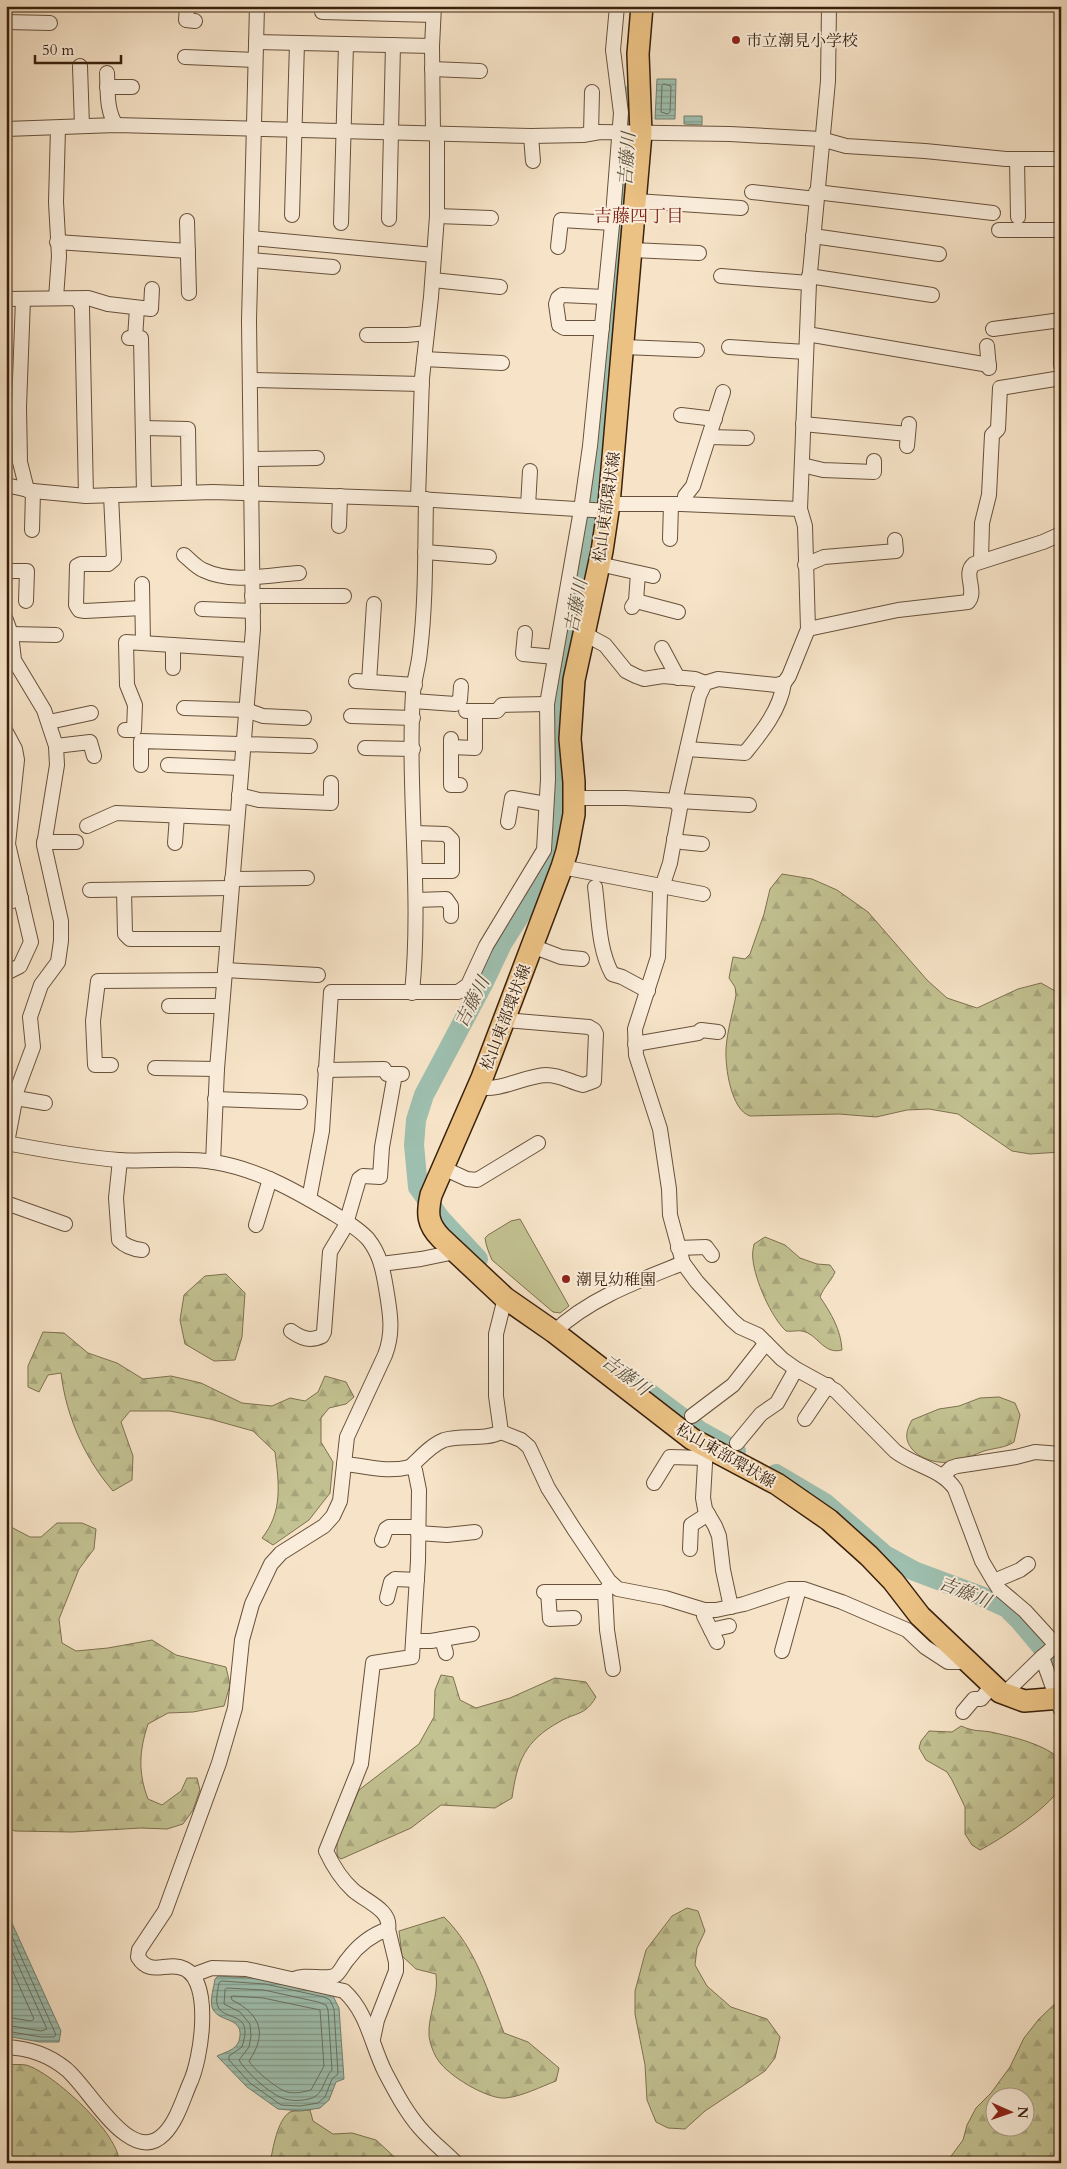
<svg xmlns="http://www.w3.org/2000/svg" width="1067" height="2169" font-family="Cardo,'Noto Serif JP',serif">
<defs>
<pattern id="forest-firs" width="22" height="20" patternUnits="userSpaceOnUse" patternTransform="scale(1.25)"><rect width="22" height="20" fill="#c3c292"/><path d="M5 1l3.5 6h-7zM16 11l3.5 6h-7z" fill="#a8a67d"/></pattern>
<pattern id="water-rules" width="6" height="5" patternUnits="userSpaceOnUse" patternTransform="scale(1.25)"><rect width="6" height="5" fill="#9ebfaf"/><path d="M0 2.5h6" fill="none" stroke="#829b8d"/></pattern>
</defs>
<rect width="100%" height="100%" fill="#f7e4c8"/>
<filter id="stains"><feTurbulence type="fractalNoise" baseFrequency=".004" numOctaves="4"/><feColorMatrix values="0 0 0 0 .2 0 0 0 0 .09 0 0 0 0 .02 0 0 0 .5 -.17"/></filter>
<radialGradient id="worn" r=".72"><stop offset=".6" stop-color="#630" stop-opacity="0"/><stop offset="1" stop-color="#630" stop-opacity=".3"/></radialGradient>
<g fill="url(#forest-firs)" stroke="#7e714f" fill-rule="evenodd">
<path d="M782,874l30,5 25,11 31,22 59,68 20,18 30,10 41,-19 23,-6 16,9 4,5v155l-31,2 -18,-3 -54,-37 -29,-5 -22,1 -31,7 -37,-3 -89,2c-19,-6 -25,-49 -24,-67 1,-18 7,-37 10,-54l-1,-8 -6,-9 4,-21 12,2 5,-5 14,-40 6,-25z"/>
<path d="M765,1237l20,8 15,13 17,6 13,1 5,7c-4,10 -11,14 -15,25 11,16 21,33 22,53 -19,5 -24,-16 -40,-19 -4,-1 -11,1 -16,0 -15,-14 -31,-51 -33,-71 -1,-5 0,-11 1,-16z"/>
<polygon points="226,1274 245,1293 242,1337 235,1360 214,1361 185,1344 180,1320 184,1295 205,1276"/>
<path d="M43,1332l21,1 24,20 29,10 26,16 28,-3 30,7 41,20 30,3 18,-8 15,3 13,-9 7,-16 21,6 8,15 -8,7 -17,4 -8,10v24l12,20 -3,31 -21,27 -36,25 -11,-7c21,-26 17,-55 13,-86l-22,-21 -43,-12 -40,-8h-40l-9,11 12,34 -1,24 -19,11c-28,-32 -47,-75 -52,-118l-13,2 -9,17 -11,-5v-21z"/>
<path d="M999,1397l16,6 5,12 -6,27c-9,6 -20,6 -30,9 -9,3 -17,8 -26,10 -15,4 -36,0 -46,-12 -8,-10 -6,-18 0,-29l27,-11 20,-3 21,-8z"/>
<path d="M6,1481l4,7 1,39 19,10h11l16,-14h25l14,6 -2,20 -15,20 -20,50 3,24 14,8 32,-3 44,-8 24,15 50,12 4,18 -6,21 -31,6 -25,1 -20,11c-9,27 -10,49 0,75l14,6 19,-14 6,-13h10l3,12 -7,20 -10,14 -16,5 -26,-1 -69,4 -57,-1 -9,-4z"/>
<path d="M441,1675l12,2 7,23 16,8 34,-10 45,-20 31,4 10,15c-11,19 -20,15 -37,25 -34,19 -42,39 -47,76l-17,10 -54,-3 -30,23 -70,31 -4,-3v-14l22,-52 60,-46 15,-27 1,-27z"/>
<path d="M961,1726c14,6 18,4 30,6 22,5 54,12 70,28 0,7 1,16 0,24 -4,19 -63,57 -81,66l-8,-5 -7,-11v-27l-13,-27 -5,-8 -21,-12 -7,-12 2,-7 8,-10 23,1z"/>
<polygon points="687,1908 698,1911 705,1931 697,1948 695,1965 707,1986 731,2007 767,2019 780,2037 775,2058 765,2071 705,2111 685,2129 668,2128 656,2122 647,2100 645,2065 635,2014 635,1991 646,1950 672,1916"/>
<path d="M444,1917c32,31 44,75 60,116l24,9 31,26 -3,13c-16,6 -33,15 -50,17 -18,2 -59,-23 -68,-38 -4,-5 -9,-19 -9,-25 -1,-21 10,-39 7,-61l-20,-5 -14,-13 -3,-25z"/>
<path d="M1061,1998v165h-115l17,-23 4,-15 9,-17 15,-15 19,-26 14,-29 15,-19zM994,2096h30v30h-30z"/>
<path d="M6,2064c6,1 14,0 20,1 26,7 95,70 93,98h-113z"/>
<path d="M310,2110l3,11 20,13 19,-1 24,7 25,23h-131c3,-14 7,-43 20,-51 5,-2 14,-1 20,-2z"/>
</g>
<path fill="#c3c292" stroke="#7e714f" d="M520,1219l49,87 -9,7 -7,-1 -61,-52c-3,-7 -6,-14 -7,-22l3,-3 23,-14z"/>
<g fill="url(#water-rules)" stroke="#767f6e">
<polygon points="657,79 676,79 675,119 655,119"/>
<polygon points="684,116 702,116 702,125 684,124"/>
<polygon points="6,1910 61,2031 59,2042 40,2042 6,2036"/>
<path d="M218,1976l47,3 62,13 6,4 6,12 5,71 -8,3 -7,18 -9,8 -19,3 -23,-2 -31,-22 -30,-31c11,-5 22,-7 23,-20 2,-20 -23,-13 -28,-29 -2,-9 2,-20 3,-28z"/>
</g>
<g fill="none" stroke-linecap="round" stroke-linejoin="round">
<g stroke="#6c705e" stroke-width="1">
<polygon points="664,84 671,86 670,112 668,114 661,112 662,86"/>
<polyline points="6,1923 56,2035 54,2037 41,2037 6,2031"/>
<polyline points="6,1938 47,2029 41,2031 6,2025"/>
<polyline points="6,1956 34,2019 31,2021 6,2017"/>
<path d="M222,1981l43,3 59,13 6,3 4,9 4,65 -6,5 -7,18 -7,6 -18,3 -19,-1 -31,-22 -21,-23v-4l13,-9c12,-37 -16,-25 -24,-40 -3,-7 0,-17 1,-24z"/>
<path d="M227,1988l37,2 54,12 8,3 2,5 4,60c-7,7 -8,20 -16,26 -7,5 -25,6 -34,2 -13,-5 -36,-26 -43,-38l10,-13 2,-11 -1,-12 -10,-12 -16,-8 1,-14z"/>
<path d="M234,1996l29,2 57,12 4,56 -13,24c-7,2 -16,4 -24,2 -10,-3 -34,-23 -38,-31 19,-28 11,-47 -17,-61l-1,-3z"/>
</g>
<g stroke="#9ebfaf" stroke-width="20">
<polyline points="478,1259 440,1218 418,1187 414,1145 416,1120 424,1095 484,982 502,944 546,874 554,856 556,841 557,799 556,711 589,539 606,401 626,183 631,95"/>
<polyline points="640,1386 700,1431 736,1451"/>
<polyline points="776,1474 825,1503 885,1555 914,1571 981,1596 1007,1608 1020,1621 1051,1658 1061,1683"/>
</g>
<g stroke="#68513b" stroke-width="16">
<g id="street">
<polyline points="187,6 186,20 195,21"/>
<path d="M829,6l-1,75 -19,202 -9,226 5,17 3,103 -19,47 -5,7 -8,2 -58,-6 -13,4 -6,13 -24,105 5,7 -10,55 -10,30 -2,64 -23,72 1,26 24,74 9,60 1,26 13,48 14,19 35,38 8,7 18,8 24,24 14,10 40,22 59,60c19,15 47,18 60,38l27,72 10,17 7,11 26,22 31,34 -14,12 19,53"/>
<polyline points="322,12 433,15"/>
<polyline points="6,22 50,23"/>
<polyline points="256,42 432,46"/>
<polyline points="185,57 255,60"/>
<polyline points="80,66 82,126"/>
<polyline points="432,69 480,71"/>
<path d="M107,73c1,18 -1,37 9,52"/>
<polyline points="107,87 132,87"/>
<polyline points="6,129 116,125 531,136 583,135 600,132 730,134 821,139 846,146 925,151 1006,159 1061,159"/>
<polyline points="591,133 592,92"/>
<polyline points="433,134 432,46 434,6"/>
<polyline points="531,136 533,161"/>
<polyline points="1017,159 1018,217"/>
<polyline points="752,192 816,199"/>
<polyline points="816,192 993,213"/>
<polyline points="636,201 741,208"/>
<polyline points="292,215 297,43"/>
<polyline points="437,216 491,218"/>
<polyline points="389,219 393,45"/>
<polyline points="187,221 189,293"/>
<polyline points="341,223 346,44"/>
<polyline points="999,230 1061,230"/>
<polyline points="813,236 939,254"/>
<polyline points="251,238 434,255"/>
<polyline points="57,242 188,251"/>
<polyline points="558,247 561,220 612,223"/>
<polyline points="632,250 699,253"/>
<polyline points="251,260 333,267"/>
<polyline points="721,276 809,283"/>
<polyline points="809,276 932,295"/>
<polyline points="433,280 500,287"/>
<polyline points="56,298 59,256 56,202 58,128"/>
<polyline points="6,299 88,298 108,304 151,309 152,289"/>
<polyline points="23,299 19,407 20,462 27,490"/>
<polyline points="78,300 82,307 86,496"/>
<polyline points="1061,322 1061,365"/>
<polyline points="602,328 564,328 559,325 556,304 558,298 562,295 605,297"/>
<polyline points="993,329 1061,320"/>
<polyline points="807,334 989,365"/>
<polyline points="367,335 407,335 427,333"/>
<polyline points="129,338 141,338 144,494"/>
<polyline points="135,338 137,308"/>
<polyline points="987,346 989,368"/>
<polyline points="624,347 697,350"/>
<polyline points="729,347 806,352"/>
<polyline points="424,359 502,363"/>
<polyline points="250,380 422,384"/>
<polyline points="681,415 715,419"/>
<polyline points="803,424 908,434"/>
<polyline points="143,428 188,429 189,492"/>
<polyline points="709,437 747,438"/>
<polyline points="907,446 909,424"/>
<polyline points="252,459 317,458"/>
<polyline points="802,465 823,470 874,472 874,461"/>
<polyline points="6,485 33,491 86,496 213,492 418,499 608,511"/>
<polyline points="111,495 114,559 108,564 81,564 77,566 76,605 79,610 85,611 142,608"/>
<polyline points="418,499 422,378 431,297 437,216 437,134"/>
<polyline points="609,504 681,504 800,509"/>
<polyline points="685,504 685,496 693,486 723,392"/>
<polyline points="528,506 530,471"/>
<polyline points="339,526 340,496"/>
<polyline points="32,530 33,491"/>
<polyline points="670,539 671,504"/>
<polyline points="425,552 489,557"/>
<path d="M184,555c6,5 12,12 19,15 29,14 65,5 96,3"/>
<polyline points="981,560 982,523 989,495 992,435 998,429 1000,388 1061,378"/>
<polyline points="599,564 653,576"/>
<polyline points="805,565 824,557 896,551 895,540"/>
<polyline points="6,571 27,571 26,601"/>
<polyline points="142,584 143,643"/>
<polyline points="252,596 344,596"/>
<polyline points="636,601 678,612"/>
<polyline points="632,607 636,601 638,573"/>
<polyline points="202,609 253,611"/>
<polyline points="6,620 11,634 14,660 44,710 56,746 57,765 44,845 61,921 61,941 58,962 41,985 30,1017 33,1047 17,1090 6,1148"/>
<path d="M808,629l90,-19 70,-8c10,-11 -6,-28 6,-38l69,-22 18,-8"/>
<polyline points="525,633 523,654 555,657"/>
<polyline points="583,633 605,645 626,671 636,676 644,679 663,676 695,679 705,683"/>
<polyline points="11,634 56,635"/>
<polyline points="662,648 678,678"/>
<polyline points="173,668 173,645"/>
<polyline points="356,681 415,685"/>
<polyline points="369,682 374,604"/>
<polyline points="413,701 455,704 460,700 461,686"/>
<polyline points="184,708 246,710 263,716 304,718"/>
<polyline points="466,711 497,711 502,705 547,704"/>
<polyline points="351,716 413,718"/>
<polyline points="49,722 91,713"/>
<polyline points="125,730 134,730 135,705 127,685 126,642 251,650"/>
<polyline points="6,732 15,749 17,760 8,844 31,942 20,966 6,973"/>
<polyline points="451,739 451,785 460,785"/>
<polyline points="56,746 90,742 94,756"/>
<polyline points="451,747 475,748 475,711"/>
<polyline points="365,748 413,749"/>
<path d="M687,749l58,4c17,-21 35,-43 39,-70"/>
<polyline points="141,765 141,741 310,746"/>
<polyline points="168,765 241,768"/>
<polyline points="239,795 259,800 331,803 331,783"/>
<polyline points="574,798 626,798 749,805"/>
<polyline points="508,822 512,798 546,804"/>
<polyline points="87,826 116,813 237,818"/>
<polyline points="414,833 446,834 452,840 452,871 416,871"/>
<polyline points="674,839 682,842 702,844"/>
<polyline points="44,842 76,842"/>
<polyline points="175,843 177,816"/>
<polyline points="562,867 703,894"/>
<polyline points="232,879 307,878"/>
<path d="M595,887c4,29 3,61 17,87l10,3 26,14"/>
<polyline points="90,890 231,888"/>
<polyline points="124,890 125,934 130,939 227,939"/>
<polyline points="416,900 446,899 451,906 451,916"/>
<polyline points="6,903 21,898"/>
<polyline points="532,946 561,957 582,959"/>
<polyline points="225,970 318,975"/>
<path d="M412,993c10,-100 -5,-200 1,-300 1,-14 6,-28 7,-42 6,-49 5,-102 6,-152"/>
<polyline points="169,1006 222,1006"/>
<polyline points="635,1044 698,1033 701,1030 718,1032"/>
<polyline points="111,1065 95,1065 93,1021 98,981 224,980"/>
<polyline points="155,1068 217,1069"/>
<polyline points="325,1070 384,1069 387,1074 402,1074"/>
<path d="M478,1087c22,5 46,-11 68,-12 15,0 24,7 37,10l11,-4 2,-47 -2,-4 -5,-3 -85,-7"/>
<polyline points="16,1098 45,1103"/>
<polyline points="215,1099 300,1102"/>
<path d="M6,1143c37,7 75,14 113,17 31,2 64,-3 95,2 43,7 80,28 117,50 13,8 27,16 37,27 12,15 15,31 18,49 4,24 8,44 -1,67l-38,82 -7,64 -7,15 -9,10 -43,27 -10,11 -19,40 -10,36 -7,68 -16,55 -54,148 -26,39 -1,7c13,21 29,3 47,12 28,14 16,91 5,114 -7,16 -13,38 -26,51 -34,34 -75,-47 -98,-65 -17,-14 -39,-21 -60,-22"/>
<path d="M120,1160l-4,38 3,42c7,7 14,9 23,10"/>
<polyline points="213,1162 217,1069 253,629 249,321 257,6"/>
<polyline points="443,1168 467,1179 477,1180 538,1143"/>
<polyline points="309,1199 322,1131 331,992 458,992 468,985 486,946 544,850 548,779 547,704 581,510 590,446 613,215 621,113 613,50 617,6"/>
<polyline points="6,1203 65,1224"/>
<polyline points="256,1225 270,1179"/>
<polyline points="678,1248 706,1247 712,1255"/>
<polyline points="381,1264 421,1259 455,1252"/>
<polyline points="505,1298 496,1334 496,1396 501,1432 521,1440 529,1447 548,1488 574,1529 609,1581 618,1589 665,1598 704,1610 716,1610 744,1604 789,1589 804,1589 842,1602 907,1630 925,1647 948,1662 967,1662"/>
<path d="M291,1331c10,7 19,11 31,5l2,-4 6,-80 15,-25 14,-48 4,-3 17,1 2,-30 13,-73"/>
<path d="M554,1332c36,-34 84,-51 129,-69"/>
<polyline points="692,1416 733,1385 766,1343"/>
<polyline points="805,1419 828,1385"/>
<polyline points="737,1443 761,1414 777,1403 796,1369"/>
<polyline points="706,1446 703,1498 705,1509 715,1526 719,1536 723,1570 731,1607"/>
<path d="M410,1467c10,-9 21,-22 34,-27 18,-6 39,1 57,-8"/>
<polyline points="943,1476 951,1468 957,1466 1016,1457 1035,1452 1061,1454"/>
<polyline points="654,1483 670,1457 705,1458"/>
<polyline points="418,1533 447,1535 475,1532"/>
<polyline points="382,1540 386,1529 389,1527 418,1527"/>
<polyline points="690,1549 691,1525 708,1514"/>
<polyline points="994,1581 1020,1570 1028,1564"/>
<polyline points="611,1583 605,1592 607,1630 613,1669"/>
<polyline points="544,1592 605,1592"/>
<polyline points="548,1592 550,1619 574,1618"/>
<polyline points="387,1598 391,1582 395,1579 417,1580"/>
<polyline points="704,1610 704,1616 717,1642"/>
<polyline points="711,1630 729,1626"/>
<polyline points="442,1639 446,1653"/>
<polyline points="413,1641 431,1641 472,1634"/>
<polyline points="782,1651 799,1589"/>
<polyline points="1004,1694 1042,1657"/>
<polyline points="963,1712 974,1699 981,1699 992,1686"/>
<path d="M193,1975l19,-7 34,1 98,22c24,22 27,53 41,81 10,19 21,40 35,56 11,13 24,23 36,35"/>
<path d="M294,1979c12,-6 32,2 42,-4 5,-4 8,-12 12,-16 11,-15 23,-24 40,-30 4,-19 -23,-28 -35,-39 -11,-10 -21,-26 -27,-39l35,-87 12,-101 39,-6 6,-96 1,-71 -4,-20 -5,-3c-26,6 -41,-1 -66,-3"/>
<polyline points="373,2039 377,2020 396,1971 396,1962 388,1929"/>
</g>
</g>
<g stroke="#39200c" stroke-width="24">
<path id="primary" d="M642,6l-4,48 3,79 -32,371 -7,47 -28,129 -4,59 4,43v32l-7,37 -5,16 -80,211 -51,117c-4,18 -4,29 10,43l64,60 49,34 138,107 85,45 52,36 40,36 24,25 27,35 80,76 24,9 37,-3"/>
</g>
<use href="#street" stroke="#faeddb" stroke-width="14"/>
<use href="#primary" stroke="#ecc284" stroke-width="21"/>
</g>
<g fill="#8f2418" stroke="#faeddb" stroke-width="2">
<circle cx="736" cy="40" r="5"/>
<circle cx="566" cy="1279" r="5"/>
</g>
<g text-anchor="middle" stroke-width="4" stroke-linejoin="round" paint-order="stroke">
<g font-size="16" fill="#39200c" stroke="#faeddb" text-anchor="start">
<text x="746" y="46">市立潮見小学校</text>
<text x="576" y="1285">潮見幼稚園</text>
</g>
<g font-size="16" fill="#39200c" stroke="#faeddb">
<text transform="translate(606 507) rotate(-82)" y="6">松山東部環状線</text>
<text transform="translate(505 1017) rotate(-69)" y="6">松山東部環状線</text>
<text transform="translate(726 1455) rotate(30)" y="6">松山東部環状線</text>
</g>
<g font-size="18" font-style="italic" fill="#57503d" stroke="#faeddb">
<text transform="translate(627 159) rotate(-86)" y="6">吉藤川</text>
<text transform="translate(576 606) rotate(-79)" y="6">吉藤川</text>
<text transform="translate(472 1002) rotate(-63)" y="6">吉藤川</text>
<text transform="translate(626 1375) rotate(37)" y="6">吉藤川</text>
<text transform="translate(965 1592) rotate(22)" y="6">吉藤川</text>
</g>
<g font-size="18" fill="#7a1f14" stroke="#faeddb">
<text x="639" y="222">吉藤四丁目</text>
</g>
</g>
<rect width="1067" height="2169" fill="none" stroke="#f7e4c8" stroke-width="25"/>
<rect x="8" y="8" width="1052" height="2154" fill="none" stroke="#39200c" stroke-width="2.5"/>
<rect x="12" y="12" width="1042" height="2144" fill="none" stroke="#39200c"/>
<g transform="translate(1010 2112) rotate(92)"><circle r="24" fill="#faeddb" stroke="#ad9b88"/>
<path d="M0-4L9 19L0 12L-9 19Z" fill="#8f2418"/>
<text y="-8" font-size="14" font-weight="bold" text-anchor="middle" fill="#39200c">N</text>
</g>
<path d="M35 55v8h86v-8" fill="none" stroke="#39200c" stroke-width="2.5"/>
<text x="42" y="55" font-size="15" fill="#39200c" stroke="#faeddb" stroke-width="4" paint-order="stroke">50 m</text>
<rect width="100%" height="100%" filter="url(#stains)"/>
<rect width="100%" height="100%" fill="url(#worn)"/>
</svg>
